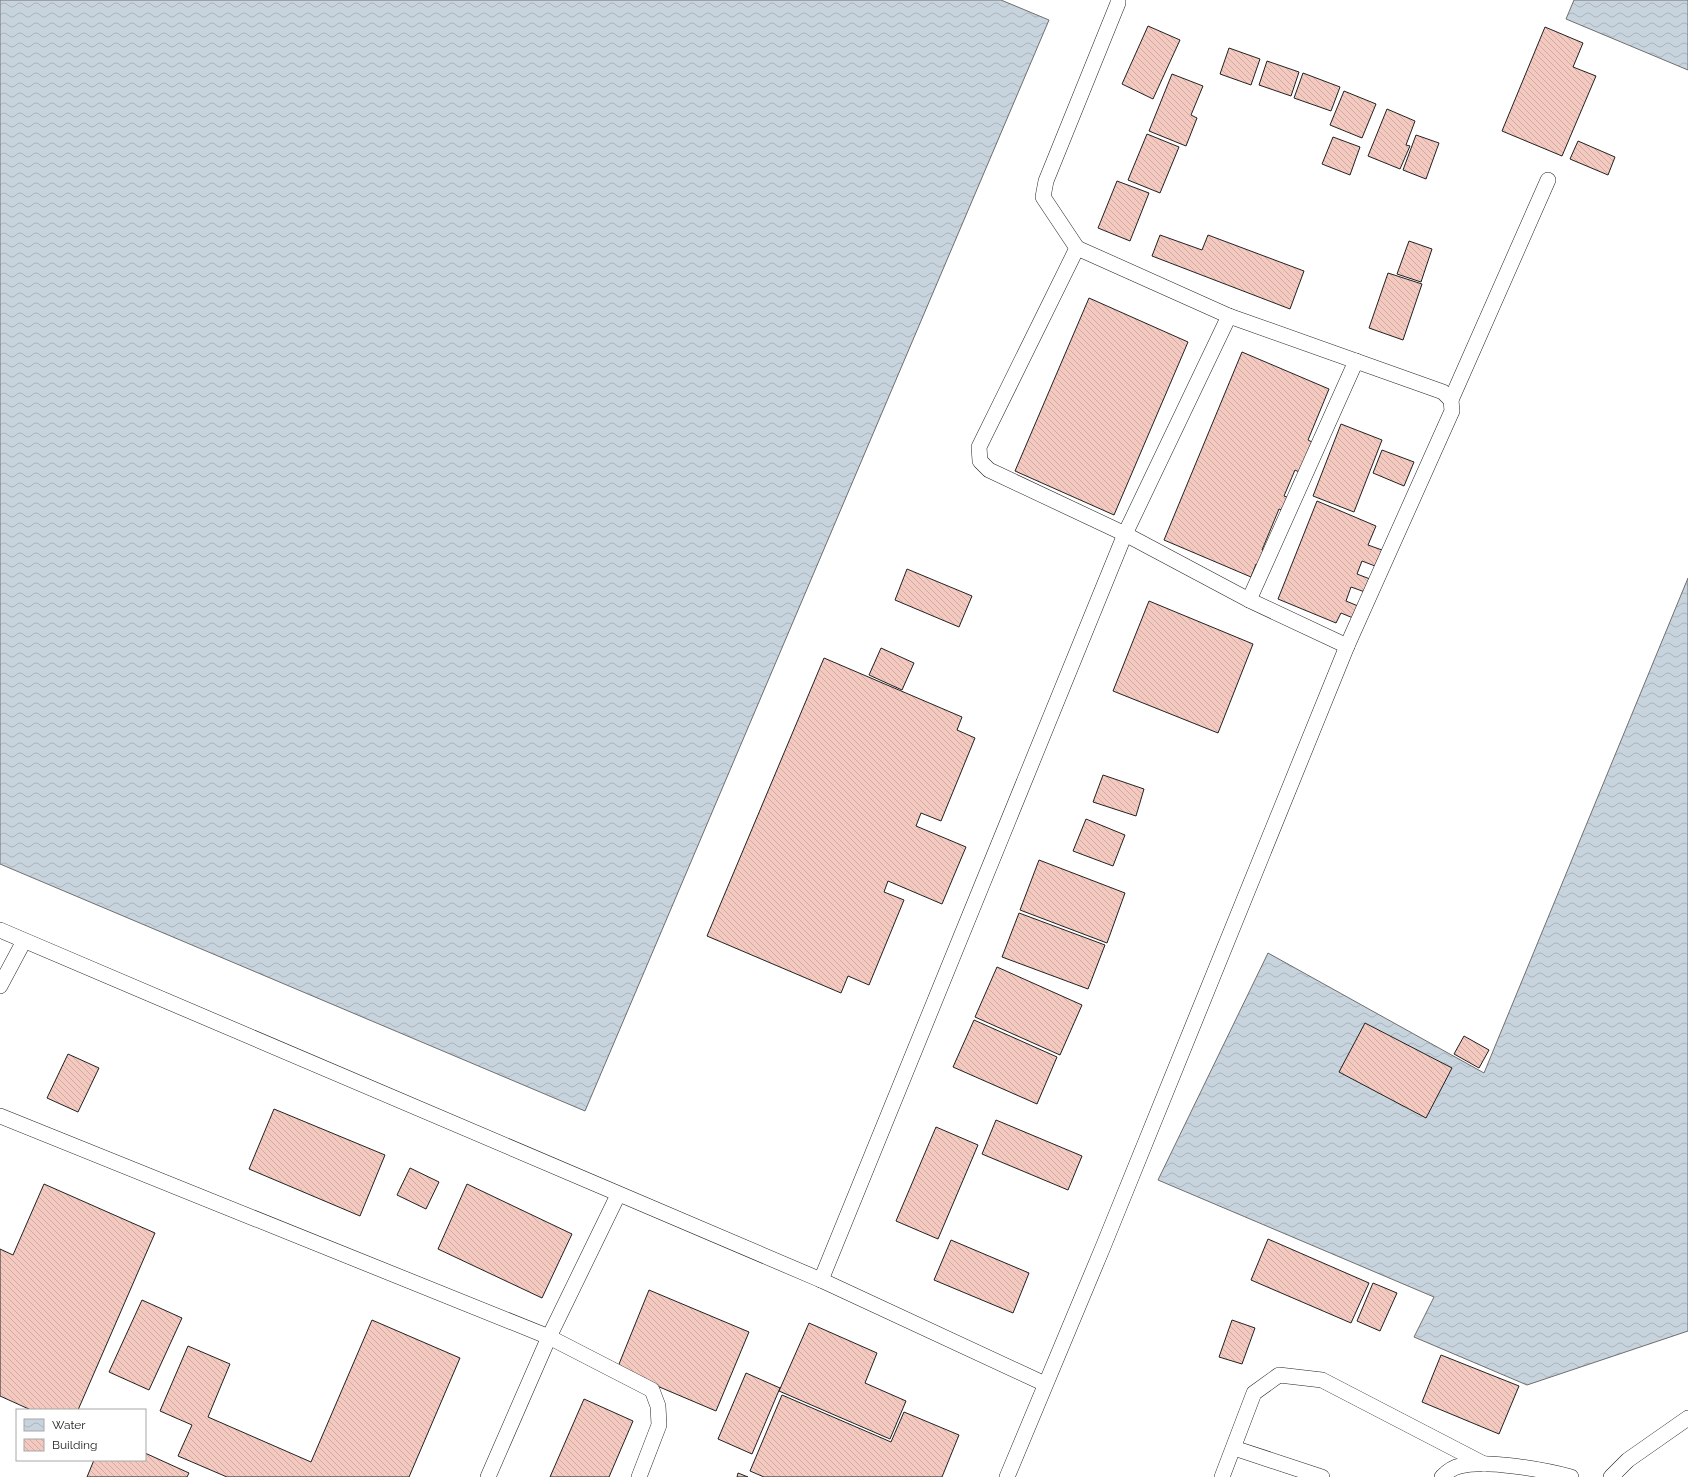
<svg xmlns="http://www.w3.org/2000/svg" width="1688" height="1477" font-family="Raleway,sans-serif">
<defs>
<pattern id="water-waves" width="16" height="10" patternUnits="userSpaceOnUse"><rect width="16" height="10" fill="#c7d3dd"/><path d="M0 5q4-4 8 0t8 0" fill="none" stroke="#abb5bd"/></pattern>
<pattern id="building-back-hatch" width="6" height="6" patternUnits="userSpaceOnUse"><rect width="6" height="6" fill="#f3c9c0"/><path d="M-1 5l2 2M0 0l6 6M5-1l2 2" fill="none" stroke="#d0aca5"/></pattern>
</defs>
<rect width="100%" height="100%" fill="#fff"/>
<g fill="url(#water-waves)" stroke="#6f6f6f">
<polygon points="0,0 1001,0 1049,20 585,1111 0,864"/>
<polygon points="1574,0 1688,0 1688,70 1566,19"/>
<polygon points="1688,578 1688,1331 1527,1385 1414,1337 1434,1297 1158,1180 1268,953 1484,1073"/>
</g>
<g fill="url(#building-back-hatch)" stroke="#222">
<polygon points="1148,26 1180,40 1153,99 1122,84"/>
<polygon points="1545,27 1583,43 1573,67 1596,76 1562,156 1502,131"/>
<polygon points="1229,48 1260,59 1251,85 1220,74"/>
<polygon points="1267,61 1299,72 1291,96 1259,85"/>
<polygon points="1303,73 1340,87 1331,111 1294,98"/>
<polygon points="1172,74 1203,86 1191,115 1197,118 1186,146 1149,131"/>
<polygon points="1344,91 1376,104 1362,138 1330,125"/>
<polygon points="1387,109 1415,121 1406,145 1410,146 1400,169 1368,156"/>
<polygon points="1147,134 1179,147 1160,193 1128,180"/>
<polygon points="1416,135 1439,143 1426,179 1403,170"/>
<polygon points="1333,137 1360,147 1350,175 1322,164"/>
<polygon points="1578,141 1615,157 1608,175 1570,159"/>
<polygon points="1117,181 1149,193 1130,241 1098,228"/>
<polygon points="1160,235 1202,250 1208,235 1304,271 1290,309 1152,256"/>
<polygon points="1409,241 1432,249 1421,282 1397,274"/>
<polygon points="1388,273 1422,284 1403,340 1369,328"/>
<polygon points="1089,298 1188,342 1114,515 1015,471"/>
<polygon points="1242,352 1329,389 1308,440 1316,444 1303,474 1295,470 1284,496 1292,499 1286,512 1279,509 1262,550 1269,553 1263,567 1256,564 1251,577 1164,540"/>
<polygon points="1341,424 1382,440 1354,512 1313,496"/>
<polygon points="1382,450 1414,462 1404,486 1373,473"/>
<polygon points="1317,501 1376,526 1368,545 1382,550 1375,566 1362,561 1357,574 1370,579 1365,592 1351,587 1346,601 1358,606 1353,618 1341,613 1336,623 1278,599"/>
<polygon points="907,569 972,596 959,627 895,600"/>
<polygon points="1149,601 1253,644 1218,733 1113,691"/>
<polygon points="881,648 914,663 902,690 869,675"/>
<polygon points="824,658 962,717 957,730 975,738 941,821 921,813 916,826 966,847 942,904 888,881 884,892 904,900 869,985 848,976 841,993 707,936"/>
<polygon points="1103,775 1144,789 1136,816 1093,802"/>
<polygon points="1086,819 1125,835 1113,866 1073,851"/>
<polygon points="1039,860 1125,893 1107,943 1020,910"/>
<polygon points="1019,913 1105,945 1088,989 1002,957"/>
<polygon points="997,967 1082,1005 1060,1055 975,1017"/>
<polygon points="974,1020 1057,1057 1037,1104 953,1067"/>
<polygon points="1365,1023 1452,1068 1426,1118 1339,1072"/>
<polygon points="1464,1036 1489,1050 1479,1068 1454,1054"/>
<polygon points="68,1054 99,1068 78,1112 47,1098"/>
<polygon points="274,1109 385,1155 360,1216 249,1169"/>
<polygon points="996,1120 1082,1156 1068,1190 982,1154"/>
<polygon points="936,1127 978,1145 938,1239 896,1221"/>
<polygon points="410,1168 439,1182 426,1209 397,1195"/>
<polygon points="44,1184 155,1233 78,1410 31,1410 0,1396 0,1249 13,1255"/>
<polygon points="467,1184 572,1234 542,1298 438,1249"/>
<polygon points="1268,1239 1369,1283 1351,1323 1251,1280"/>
<polygon points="951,1240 1029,1273 1013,1313 934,1280"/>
<polygon points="1373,1283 1397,1293 1380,1331 1357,1321"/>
<polygon points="649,1290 749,1332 716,1411 617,1369"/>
<polygon points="142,1300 182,1318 149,1390 109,1372"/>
<polygon points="372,1320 460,1358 409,1477 227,1477 178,1456 192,1425 160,1411 188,1346 230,1364 208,1417 311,1462"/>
<polygon points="1232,1320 1255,1328 1242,1364 1219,1357"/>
<polygon points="809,1323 877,1353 865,1383 906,1401 890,1439 779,1391"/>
<polygon points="1441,1355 1519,1386 1499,1434 1422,1402"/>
<polygon points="746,1373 780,1388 752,1454 718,1439"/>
<polygon points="782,1395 891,1442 904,1412 959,1435 942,1477 764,1477 750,1471"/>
<polygon points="584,1399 633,1421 609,1477 550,1477"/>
<polygon points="145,1453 189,1473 187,1477 87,1477 94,1460 145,1460"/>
<polygon points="738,1473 748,1477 737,1477"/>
</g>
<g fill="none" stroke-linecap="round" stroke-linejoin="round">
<g stroke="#222" stroke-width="16">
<g id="lane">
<polyline points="1077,248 1043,197 1046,181 1118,3 1118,0"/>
<polyline points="1229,316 1077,248 979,447 980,461 989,470 1125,534 1249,600 1347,646"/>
<polyline points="1249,600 1356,361"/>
<polyline points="0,930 821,1280 1045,1384"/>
<polyline points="0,986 24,941"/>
<polyline points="0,1116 549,1337 652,1390 658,1406 659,1425 639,1477"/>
<polyline points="821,1280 1125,534 1229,316 1443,392 1451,400"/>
<polyline points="1234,1448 1322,1477"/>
<polyline points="488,1477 549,1337 618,1195"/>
<polyline points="1007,1477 1103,1247 1347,646 1452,411 1451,400 1548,180"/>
<polyline points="1222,1477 1254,1393 1279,1375 1322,1380 1484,1464"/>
<path d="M1442,1477c4,-4 12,-10 18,-11 26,-7 85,4 111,11"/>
<polyline points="1611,1477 1628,1460 1688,1418"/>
</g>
</g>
<use href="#lane" stroke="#fff" stroke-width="15"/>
</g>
<rect x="16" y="1409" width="130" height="52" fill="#ffffff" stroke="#a7a7a7"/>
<rect x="24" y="1419" width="20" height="12" fill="url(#water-waves)" stroke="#a7a7a7"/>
<text x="52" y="1429" font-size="12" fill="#222222">Water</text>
<rect x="24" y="1439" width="20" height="12" fill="url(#building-back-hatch)" stroke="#a7a7a7"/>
<text x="52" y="1449" font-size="12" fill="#222222">Building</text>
</svg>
